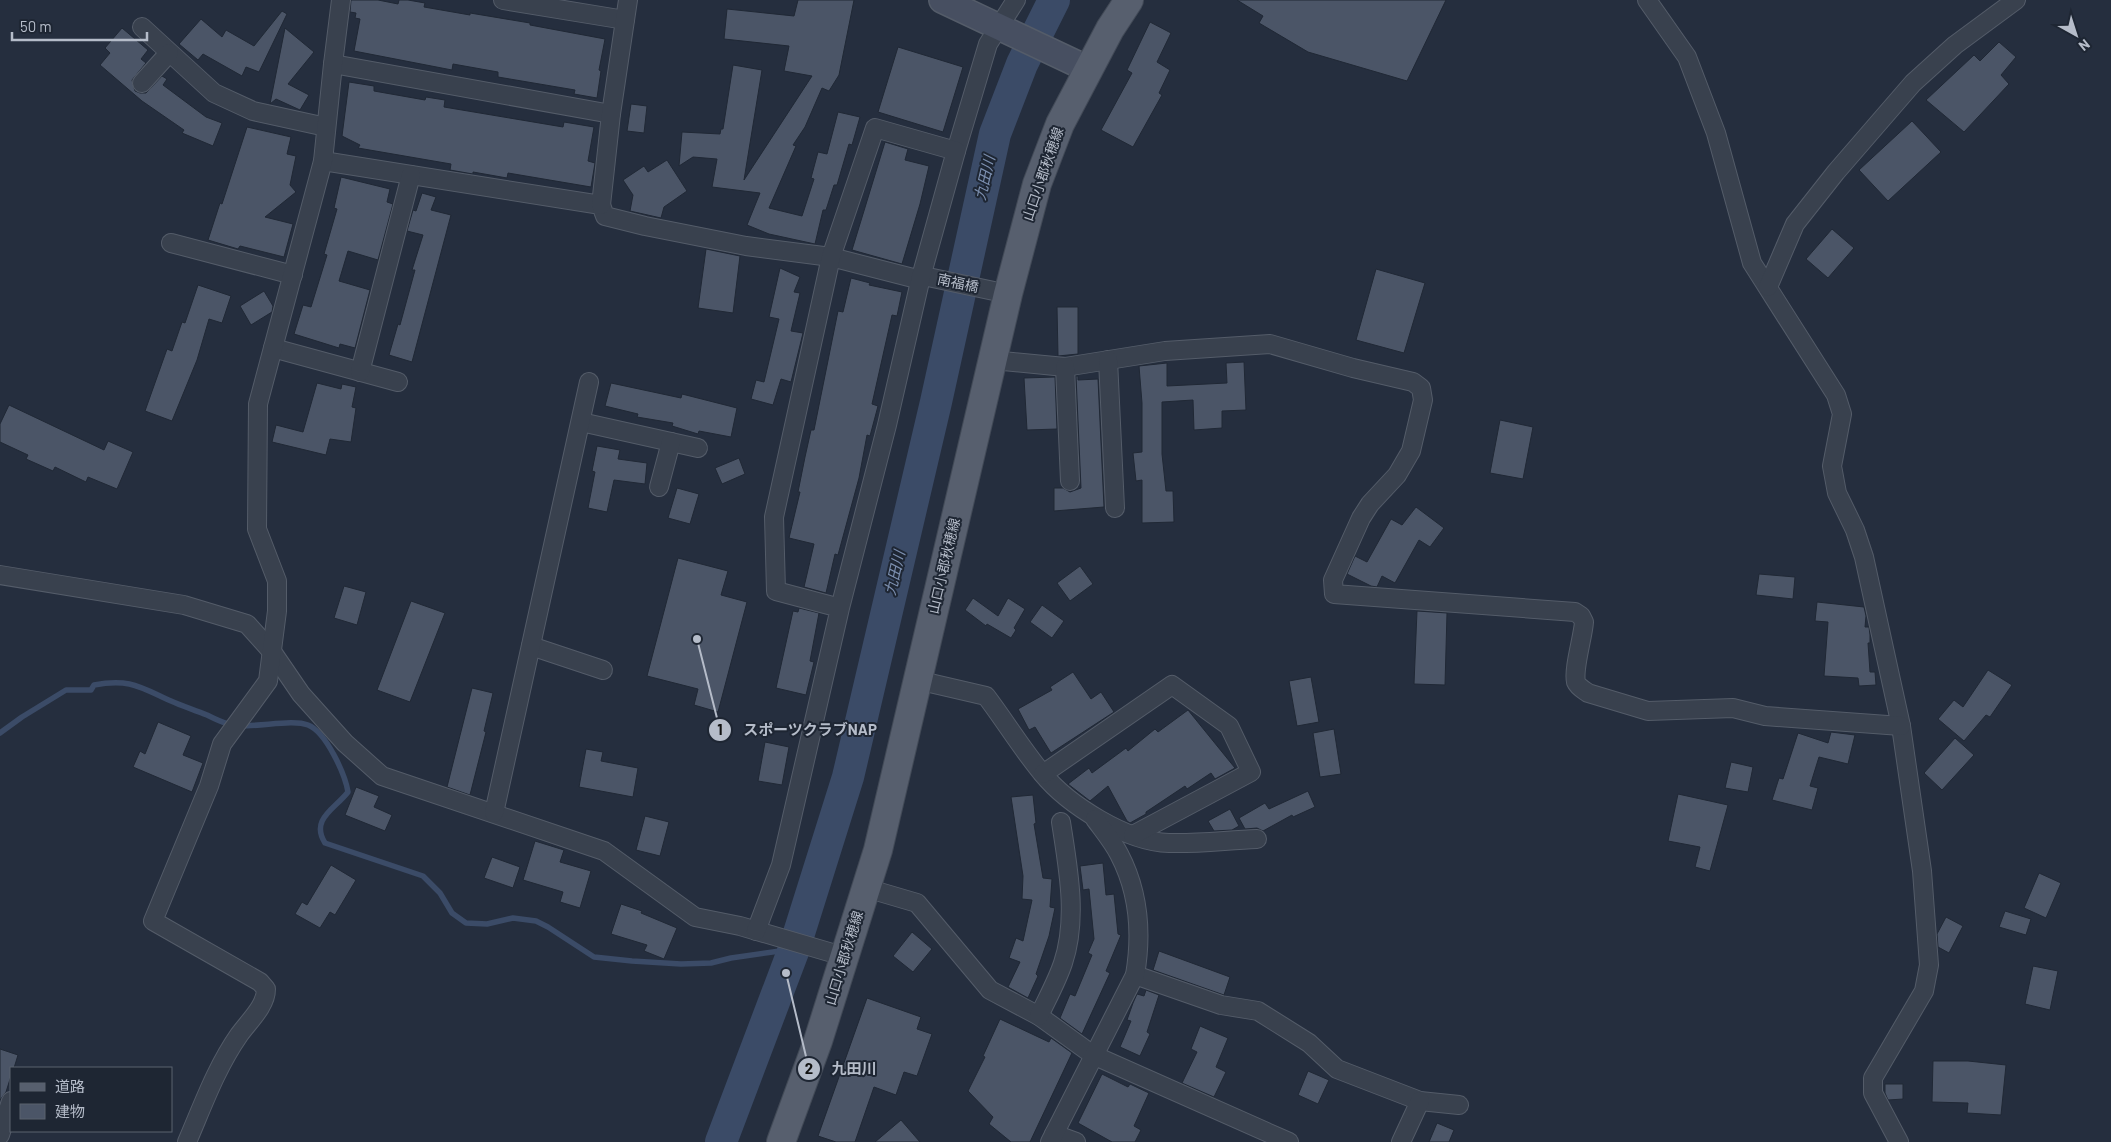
<svg xmlns="http://www.w3.org/2000/svg" width="2111" height="1142" font-family="Barlow,'Noto Sans JP',sans-serif">
<rect width="100%" height="100%" fill="#252e3e"/>
<g fill="none" stroke-linecap="round" stroke-linejoin="round">
<path stroke="#3b4b67" stroke-width="5.5" d="M0,733l22,-16 44,-27h25l3,-5c35,-7 46,2 77,16 11,5 24,9 36,14 6,3 14,7 21,9 22,6 62,-6 80,1 18,7 37,49 40,67 -13,17 -38,27 -23,51l98,33 17,17 12,20 14,10 21,1 26,-6 23,3 12,6 46,30 38,4 49,3 30,-1 20,-5 63,-9"/>
<polyline stroke="#3b4b67" stroke-width="32" points="721,1142 794,949 848,777 936,402 995,134 1022,64 1054,0"/>
</g>
<g fill="#4b5567" stroke="#202835">
<polygon points="351,0 378,0 398,4 399,0 408,0 425,3 424,7 470,15 470,13 530,23 530,25 605,39 599,70 601,71 597,98 574,94 575,90 498,77 498,72 453,64 452,70 354,51 360,19 355,18 356,13 350,12"/>
<polygon points="798,0 854,0 839,75 829,91 822,88 805,127 793,145 796,146 769,208 802,216 814,179 811,178 818,152 827,154 838,112 860,117 852,145 849,144 837,185 834,185 826,210 823,210 815,244 769,234 747,225 760,193 712,187 717,159 693,157 679,166 682,132 720,134 721,129 723,129 733,65 762,70 744,180 812,76 784,71 789,46 724,39 727,9 794,16"/>
<polygon points="1237,0 1446,0 1407,81 1308,52 1259,23 1263,16"/>
<polygon points="282,11 287,14 259,72 246,67 242,76 203,54 198,60 179,44 201,19 222,37 226,30 254,46"/>
<polygon points="1150,22 1171,33 1157,62 1170,70 1159,93 1162,95 1133,147 1101,130 1132,73 1127,70"/>
<polygon points="122,28 148,50 141,59 146,63 132,80 135,91 140,93 146,93 162,76 167,79 163,85 206,117 222,123 213,146 182,133 184,130 142,101 100,65 110,53 105,48"/>
<polygon points="285,28 314,52 288,84 309,95 300,110 276,99 270,104"/>
<polygon points="1999,42 2016,57 2001,75 2009,84 1964,132 1926,100 1974,55 1980,61"/>
<polygon points="898,47 963,67 943,132 878,112"/>
<polygon points="349,82 374,86 374,91 425,100 426,97 445,100 444,107 563,127 564,122 594,127 588,161 595,163 591,187 508,173 507,178 473,172 473,174 450,170 451,164 358,148 360,145 342,136"/>
<polygon points="631,104 647,106 644,133 627,131"/>
<polygon points="1912,121 1941,152 1888,201 1859,170"/>
<polygon points="247,127 291,137 287,154 296,156 290,185 296,192 265,217 293,224 284,257 240,246 238,249 208,240 220,203 222,204"/>
<polygon points="885,142 908,149 905,160 929,166 920,204 902,264 852,250"/>
<polygon points="667,160 687,191 664,207 661,218 630,211 633,195 623,180 644,166 648,172"/>
<polygon points="341,177 390,189 387,202 393,204 378,260 348,251 339,281 370,290 355,348 340,344 339,348 294,334 303,305 311,307 327,255 324,254 337,209 334,208"/>
<polygon points="422,193 436,197 431,210 451,215 412,362 389,355 398,324 400,325 415,270 412,270 423,235 407,231 413,210 416,211"/>
<polygon points="1832,229 1854,248 1828,278 1806,259"/>
<polygon points="706,249 740,256 733,313 698,308"/>
<polygon points="780,268 800,277 794,292 800,293 791,331 803,333 791,382 781,379 773,405 751,399 756,380 764,382 779,319 769,317"/>
<polygon points="1376,269 1425,283 1404,353 1356,340"/>
<polygon points="851,278 870,283 869,285 902,292 897,316 892,315 872,404 878,406 870,436 867,435 859,478 838,555 835,554 826,593 804,587 814,544 789,538 800,492 798,492 805,457 811,430 814,430 838,311 843,312"/>
<polygon points="198,285 231,296 222,323 209,319 197,360 172,421 145,411 167,349 172,351 182,322 185,323"/>
<polygon points="264,291 273,306 272,312 251,325 240,306"/>
<polygon points="1057,307 1078,307 1078,354 1058,356"/>
<polygon points="1244,362 1246,410 1222,411 1222,428 1194,430 1193,400 1162,402 1162,454 1166,491 1173,491 1174,522 1142,523 1142,480 1136,481 1133,453 1142,452 1142,403 1139,366 1167,363 1167,386 1227,383 1226,363"/>
<polygon points="1076,376 1078,376 1078,380 1098,379 1104,507 1054,511 1054,488 1063,488 1070,492 1081,488"/>
<polygon points="1055,377 1057,429 1027,430 1024,378"/>
<polygon points="317,383 341,389 342,384 356,387 352,407 356,408 351,442 330,439 326,455 272,442 276,425 303,432"/>
<polygon points="611,383 681,398 682,394 737,408 731,437 699,431 698,434 672,426 673,423 637,417 638,414 605,406"/>
<polygon points="9,405 104,450 108,441 133,452 117,489 88,477 86,482 55,467 53,471 26,459 28,455 0,442 0,424"/>
<polygon points="1500,420 1533,427 1523,479 1490,473"/>
<polygon points="597,446 620,450 618,459 647,463 645,484 614,480 607,512 588,508 595,472 592,471"/>
<polygon points="739,458 745,474 722,484 715,468"/>
<polygon points="677,488 699,494 690,524 668,518"/>
<polygon points="1416,507 1444,528 1430,547 1419,540 1395,583 1382,576 1377,587 1371,586 1347,574 1355,556 1367,562 1391,519 1402,525"/>
<polygon points="678,558 728,571 721,595 747,602 718,712 694,705 698,689 647,676"/>
<polygon points="1080,566 1093,584 1070,601 1057,583"/>
<polygon points="1759,574 1795,577 1793,599 1756,595"/>
<polygon points="344,586 366,592 357,625 334,618"/>
<polygon points="973,598 998,616 1008,598 1025,609 1014,628 1016,630 1011,638 987,624 986,626 965,610"/>
<polygon points="411,601 445,613 410,702 377,690"/>
<polygon points="1817,602 1864,607 1866,616 1865,627 1869,627 1870,635 1870,643 1868,643 1870,672 1875,672 1876,685 1859,686 1858,678 1824,676 1828,622 1815,621"/>
<polygon points="1042,605 1064,621 1052,638 1030,622"/>
<polygon points="799,608 819,613 810,661 814,662 806,695 776,688 793,611 798,612"/>
<polygon points="1417,611 1447,613 1445,685 1414,684"/>
<polygon points="1988,670 2012,685 1990,717 1986,715 1964,741 1938,719 1954,700 1963,707"/>
<polygon points="1073,672 1091,699 1101,692 1114,712 1051,753 1035,727 1029,730 1018,709 1052,690 1050,687"/>
<polygon points="1311,677 1319,722 1297,726 1289,681"/>
<polygon points="472,688 493,693 484,731 486,732 470,795 447,787"/>
<polygon points="1188,710 1235,768 1215,779 1211,773 1187,789 1185,786 1146,812 1146,814 1130,823 1127,821 1108,786 1090,801 1068,784 1089,768 1092,773 1126,748 1128,751 1155,729 1158,732"/>
<polygon points="158,722 191,736 183,755 203,763 192,792 133,767 140,751 145,754"/>
<polygon points="1334,729 1341,774 1320,777 1313,733"/>
<polygon points="1831,732 1855,735 1848,764 1819,757 1810,786 1818,788 1812,810 1772,800 1779,778 1783,779 1798,733 1828,743"/>
<polygon points="1955,738 1974,755 1942,790 1924,773"/>
<polygon points="765,742 789,747 782,785 758,781"/>
<polygon points="586,749 603,752 601,761 638,768 633,797 579,787"/>
<polygon points="1731,762 1753,767 1748,792 1725,788"/>
<polygon points="356,787 379,796 374,807 392,815 385,831 345,815"/>
<polygon points="1308,791 1315,807 1293,817 1292,815 1263,831 1257,828 1245,829 1239,818 1265,803 1269,809"/>
<polygon points="1678,794 1728,805 1710,871 1695,867 1700,847 1668,841"/>
<polygon points="1033,795 1036,823 1034,824 1043,878 1052,879 1050,907 1055,908 1049,936 1036,974 1038,976 1028,998 1008,987 1020,962 1009,958 1016,938 1023,941 1032,900 1022,899 1023,876 1011,797"/>
<polygon points="1230,809 1239,826 1232,830 1214,831 1208,821"/>
<polygon points="645,816 669,822 660,856 636,850"/>
<polygon points="535,841 564,850 560,862 591,871 580,908 560,902 563,892 523,880"/>
<polygon points="492,857 520,867 513,888 484,878"/>
<polygon points="1103,863 1106,895 1114,894 1118,934 1121,935 1106,971 1110,973 1082,1034 1060,1018 1070,994 1075,996 1092,955 1088,953 1094,939 1089,889 1083,890 1080,866"/>
<polygon points="331,865 356,880 335,915 330,912 320,928 295,914 302,902 307,905"/>
<polygon points="2039,873 2061,883 2046,918 2024,908"/>
<polygon points="621,904 642,911 641,913 677,928 664,959 644,951 647,945 611,934"/>
<polygon points="2005,911 2031,919 2026,935 1999,927"/>
<polygon points="1946,917 1963,926 1949,953 1938,947 1937,934"/>
<polygon points="912,932 932,949 913,972 893,956"/>
<polygon points="1159,951 1230,977 1224,995 1153,970"/>
<polygon points="2033,966 2058,971 2050,1010 2025,1004"/>
<polygon points="1146,990 1159,995 1147,1032 1150,1034 1140,1056 1120,1047 1131,1021 1127,1020 1133,1003 1137,994 1144,996"/>
<polygon points="867,998 921,1017 917,1029 932,1034 917,1076 904,1072 896,1095 874,1087 855,1142 836,1142 818,1136"/>
<polygon points="1000,1019 1049,1042 1051,1038 1072,1053 1030,1142 1011,1142 989,1124 993,1117 968,1091 985,1057 983,1056"/>
<polygon points="1200,1026 1228,1038 1216,1067 1226,1072 1214,1097 1182,1083 1197,1052 1191,1049"/>
<polygon points="0,1049 18,1055 14,1068 11,1068 11,1076 6,1092 0,1100"/>
<polygon points="1933,1061 1968,1061 2006,1065 2001,1115 1967,1113 1968,1103 1932,1102"/>
<polygon points="1308,1071 1329,1080 1318,1104 1298,1095"/>
<polygon points="1102,1074 1128,1087 1130,1084 1149,1093 1134,1126 1141,1130 1135,1142 1112,1142 1078,1123"/>
<polygon points="1885,1084 1903,1084 1903,1099 1888,1100 1885,1093"/>
<polygon points="901,1120 920,1142 875,1142"/>
<polygon points="1437,1123 1454,1130 1449,1142 1429,1142"/>
</g>
<g fill="none" stroke-linecap="round" stroke-linejoin="round">
<g stroke="#545c69" stroke-width="20">
<g id="street">
<polyline points="503,0 625,20"/>
<polyline points="1647,0 1687,57 1716,133 1752,263 1836,395 1842,414 1832,466 1837,493 1855,530 1864,557 1901,726 1922,871 1929,965 1924,991 1873,1078 1873,1093 1899,1142"/>
<polyline points="142,27 214,93 253,111 326,127"/>
<polyline points="333,64 611,114"/>
<polyline points="142,83 169,53"/>
<polyline points="956,151 988,44 1016,0"/>
<polyline points="323,161 601,205 605,216 645,226 746,246 831,257 913,278 928,277 1008,294"/>
<polyline points="601,205 611,114 628,0"/>
<polyline points="171,243 293,275"/>
<polyline points="1768,287 1795,224 1836,172 1913,83 1955,45 2016,0"/>
<polyline points="273,348 398,382"/>
<path d="M993,360l72,7 100,-16 105,-7 83,24 60,14 8,6 2,12 -12,51 -14,24 -27,29 -9,14 -28,62 1,14 241,18 6,4 3,6c-1,15 -11,47 -8,60 2,5 8,8 12,11l60,18 85,-3 32,8 136,10"/>
<polyline points="1108,360 1115,508"/>
<polyline points="1065,367 1070,481"/>
<polyline points="360,372 411,175"/>
<polyline points="581,422 698,448"/>
<polyline points="659,487 671,442"/>
<polyline points="0,575 184,605 247,624 273,653 301,694 345,743 382,776 604,851 695,917 740,926 846,957"/>
<polyline points="531,646 603,670"/>
<path d="M917,680l69,16c19,25 36,53 56,77 26,32 85,69 127,70 29,1 59,-3 88,-4"/>
<polyline points="1043,774 1172,685 1229,726 1251,772 1133,835"/>
<polyline points="494,813 589,382"/>
<polyline points="866,888 917,903 990,990 1039,1016 1093,1055 1289,1142"/>
<polyline points="756,931 781,865 840,608 887,425 921,277 956,151 875,128 831,257 774,517 776,591 840,608"/>
<polyline points="1135,975 1221,1005 1258,1011 1309,1043 1337,1069 1420,1101 1459,1105"/>
<path d="M1039,1016c8,-17 18,-35 24,-53 15,-45 5,-95 -2,-141"/>
<polyline points="1054,1134 1076,1142"/>
<polyline points="0,1135 11,1101"/>
<path d="M187,1142c16,-37 29,-74 52,-107 10,-14 27,-29 27,-46l-6,-7 -107,-61 56,-135 13,-42 46,-63 9,-70v-30l-20,-52 1,-125 65,-243 10,-97 8,-64"/>
<path d="M1050,1142l85,-167c7,-41 4,-83 -16,-121 -6,-12 -16,-24 -24,-35"/>
<polyline points="1401,1142 1420,1101"/>
</g>
</g>
<g stroke="#545c69" stroke-width="28">
<polyline id="secondary" points="942,0 1088,69"/>
</g>
<g stroke="#424a57" stroke-width="30">
<polyline id="primary" points="781,1142 818,1041 878,850 1008,294 1037,184 1060,124 1110,29 1129,0"/>
</g>
<use href="#street" stroke="#39414e" stroke-width="18"/>
<use href="#secondary" stroke="#474f61" stroke-width="25"/>
<use href="#primary" stroke="#575f6e" stroke-width="28"/>
</g>
<g text-anchor="middle" stroke-width="4" stroke-linejoin="round" paint-order="stroke">
<g font-size="14" fill="#b5bcc9" stroke="#1e2633">
<text transform="translate(1043 174) rotate(-71)" y="5">山口小郡秋穂線</text>
<text transform="translate(958 283) rotate(12)" y="5">南福橋</text>
<text transform="translate(944 566) rotate(-77)" y="5">山口小郡秋穂線</text>
<text transform="translate(844 958) rotate(-73)" y="5">山口小郡秋穂線</text>
</g>
<g font-size="15" font-style="italic" fill="#7d90b0" stroke="#1e2633">
<text transform="translate(985 178) rotate(-77)" y="5">九田川</text>
<text transform="translate(895 573) rotate(-77)" y="5">九田川</text>
</g>
</g>
<path fill="none" stroke="#b5bcc9" stroke-width="2" d="M697 639L720 730M786 973L809 1069"/>
<g fill="#b5bcc9" stroke="#1e2633" stroke-width="2">
<circle cx="697" cy="639" r="5"/>
<circle cx="786" cy="973" r="5"/>
<circle cx="720" cy="730" r="12"/>
<circle cx="809" cy="1069" r="12"/>
</g>
<g font-size="15" text-anchor="middle" font-weight="bold" fill="#111">
<text x="720" y="735">1</text>
<text x="809" y="1074">2</text>
</g>
<g font-size="15" text-anchor="middle" font-weight="bold" fill="#b5bcc9" stroke="#1e2633" stroke-width="4" stroke-linejoin="round" paint-order="stroke">
<text x="810" y="735">スポーツクラブNAP</text>
<text x="854" y="1074">九田川</text>
</g>
<rect x="10" y="1067" width="162" height="65" fill="#1e2633" stroke="#5a626f"/>
<rect x="20" y="1083" width="25" height="8" fill="#575f6e" stroke="#5a626f"/>
<text x="55" y="1092" font-size="15" fill="#b5bcc9">道路</text>
<rect x="20" y="1104" width="25" height="15" fill="#4b5567" stroke="#5a626f"/>
<text x="55" y="1117" font-size="15" fill="#b5bcc9">建物</text>
<g transform="translate(2076 35) rotate(141)" stroke="#1e2633" stroke-width="4" paint-order="stroke">
<path d="M0-4L9 19L0 12L-9 19Z" fill="#b5bcc9"/>
<text y="-8" font-size="14" font-weight="bold" text-anchor="middle" fill="#b5bcc9">N</text>
</g>
<path d="M12 32v8h135v-8" fill="none" stroke="#b5bcc9" stroke-width="2.5"/>
<text x="20" y="32" font-size="15" fill="#b5bcc9" stroke="#1e2633" stroke-width="4" paint-order="stroke">50 m</text>
</svg>
